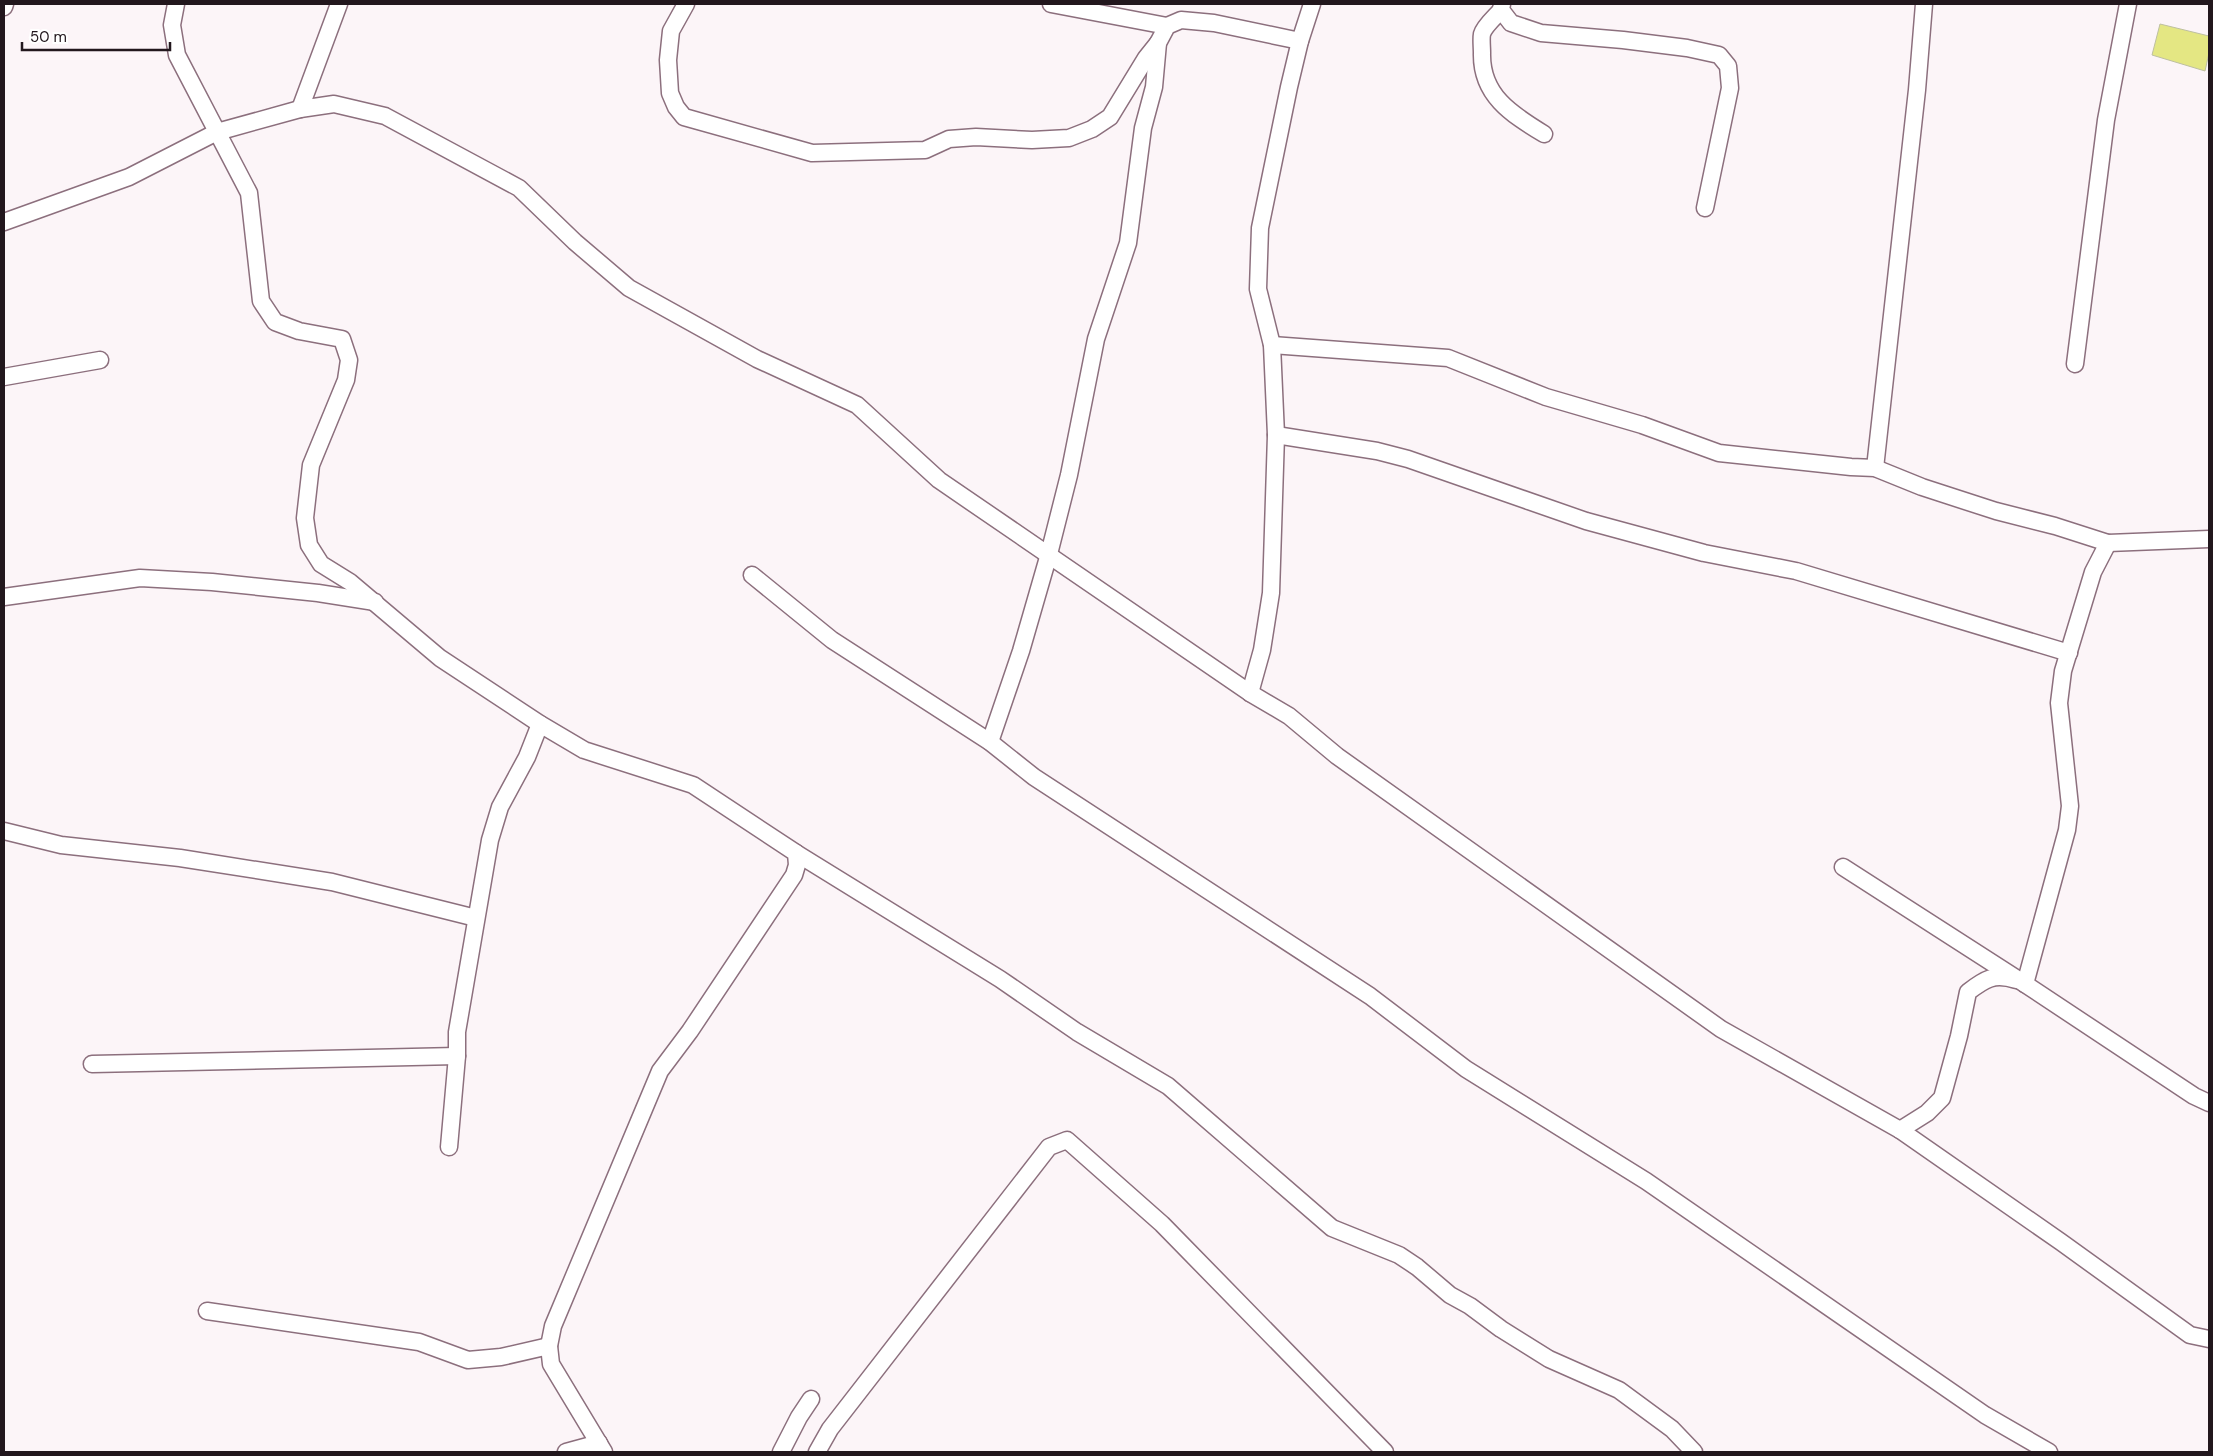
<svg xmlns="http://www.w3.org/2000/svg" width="2213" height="1456" font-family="'DM Sans',sans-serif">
<rect width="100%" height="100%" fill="#fcf5f8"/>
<polygon fill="#e4e783" stroke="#bec0a1" points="2160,24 2209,36 2209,53 2205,71 2152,55"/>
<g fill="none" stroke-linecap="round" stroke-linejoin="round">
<g stroke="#8c6f7d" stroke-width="19">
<g id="street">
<polyline points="176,4 172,25 177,55 249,193 261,301 275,322 299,331 342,339 349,360 346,380 311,465 305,518 309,545 321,564 350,582 440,658 540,724 584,750 693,785 796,853 797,865 794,875 690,1031 660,1071 553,1326 549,1346 551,1364 604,1452"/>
<polyline points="686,4 671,31 668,60 670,93 676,107 684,117 812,153 925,150 949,139 976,137 1032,140 1069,138 1092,129 1110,117 1146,58 1158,43"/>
<polyline points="1051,4 1167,26"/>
<polyline points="1502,4 1501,10 1511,23 1541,33 1623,40 1687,48 1719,55 1728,66 1730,88 1705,208"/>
<polyline points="4,7 5,4"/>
<path d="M1501,10c-5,6 -17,16 -19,24 -1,5 0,13 0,19 -1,42 29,61 62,81"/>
<polyline points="300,109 339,4"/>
<polyline points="4,222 129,177 217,132 300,109 334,104 385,116 519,188 575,242 629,288 757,359 857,405 939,480 1250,693 1289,716 1337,756 1721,1029 1900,1130 2061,1242 2190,1335 2209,1339"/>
<polyline points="1272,345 1448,358 1546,397 1642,425 1719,453 1851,467 1875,468 1922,487 1996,511 2055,526 2108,543 2209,539"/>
<polyline points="2075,364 2106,120 2128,4"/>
<polyline points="4,377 100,360"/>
<polyline points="1276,435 1377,451 1408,459 1586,521 1704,553 1796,571 2069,653"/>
<polyline points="1875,468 1917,90 1924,4"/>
<polyline points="752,575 832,640 990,742 1034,777 1370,996 1466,1069 1646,1181 1985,1415 2049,1452"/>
<polyline points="4,597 140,578 212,582 318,593 375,602"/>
<polyline points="1250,693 1262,650 1271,593 1276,435 1272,345 1258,289 1260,228 1289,87 1300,41 1312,4"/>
<polyline points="990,742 1021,651 1049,554 1069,475 1096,339 1128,243 1143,128 1154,87 1158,43 1167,26 1181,20 1214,23 1300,41"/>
<polyline points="4,831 61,845 180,858 332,882 476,918"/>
<polyline points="796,853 1000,979 1077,1032 1168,1086 1332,1228 1399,1255 1417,1267 1450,1295 1470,1306 1501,1329 1549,1359 1619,1390 1672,1429 1694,1452"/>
<polyline points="1843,867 2025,984 2194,1096 2209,1103"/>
<polyline points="2025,984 2067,830 2070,806 2059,703 2063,671 2093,572 2108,543"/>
<polyline points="92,1064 457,1056"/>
<path d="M1900,1130l27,-17 15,-15 17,-62 9,-44c17,-13 26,-19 48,-12"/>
<polyline points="449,1147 457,1056 457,1032 490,840 500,807 527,757 540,724"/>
<polyline points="207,1311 419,1342 468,1360 501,1357 549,1346"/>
<polyline points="566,1452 599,1443"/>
<polyline points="781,1452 799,1417 811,1399"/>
<polyline points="817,1452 830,1429 1049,1147 1067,1140 1162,1224 1385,1452"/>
</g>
</g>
<use href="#street" stroke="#fff" stroke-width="16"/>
</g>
<rect width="2213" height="1456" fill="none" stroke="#22171d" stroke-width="10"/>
<path d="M22 42v8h148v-8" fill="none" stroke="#22171d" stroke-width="2.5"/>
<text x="30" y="42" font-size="15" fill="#22171d" stroke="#ffffff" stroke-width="4" paint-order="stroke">50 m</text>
</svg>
